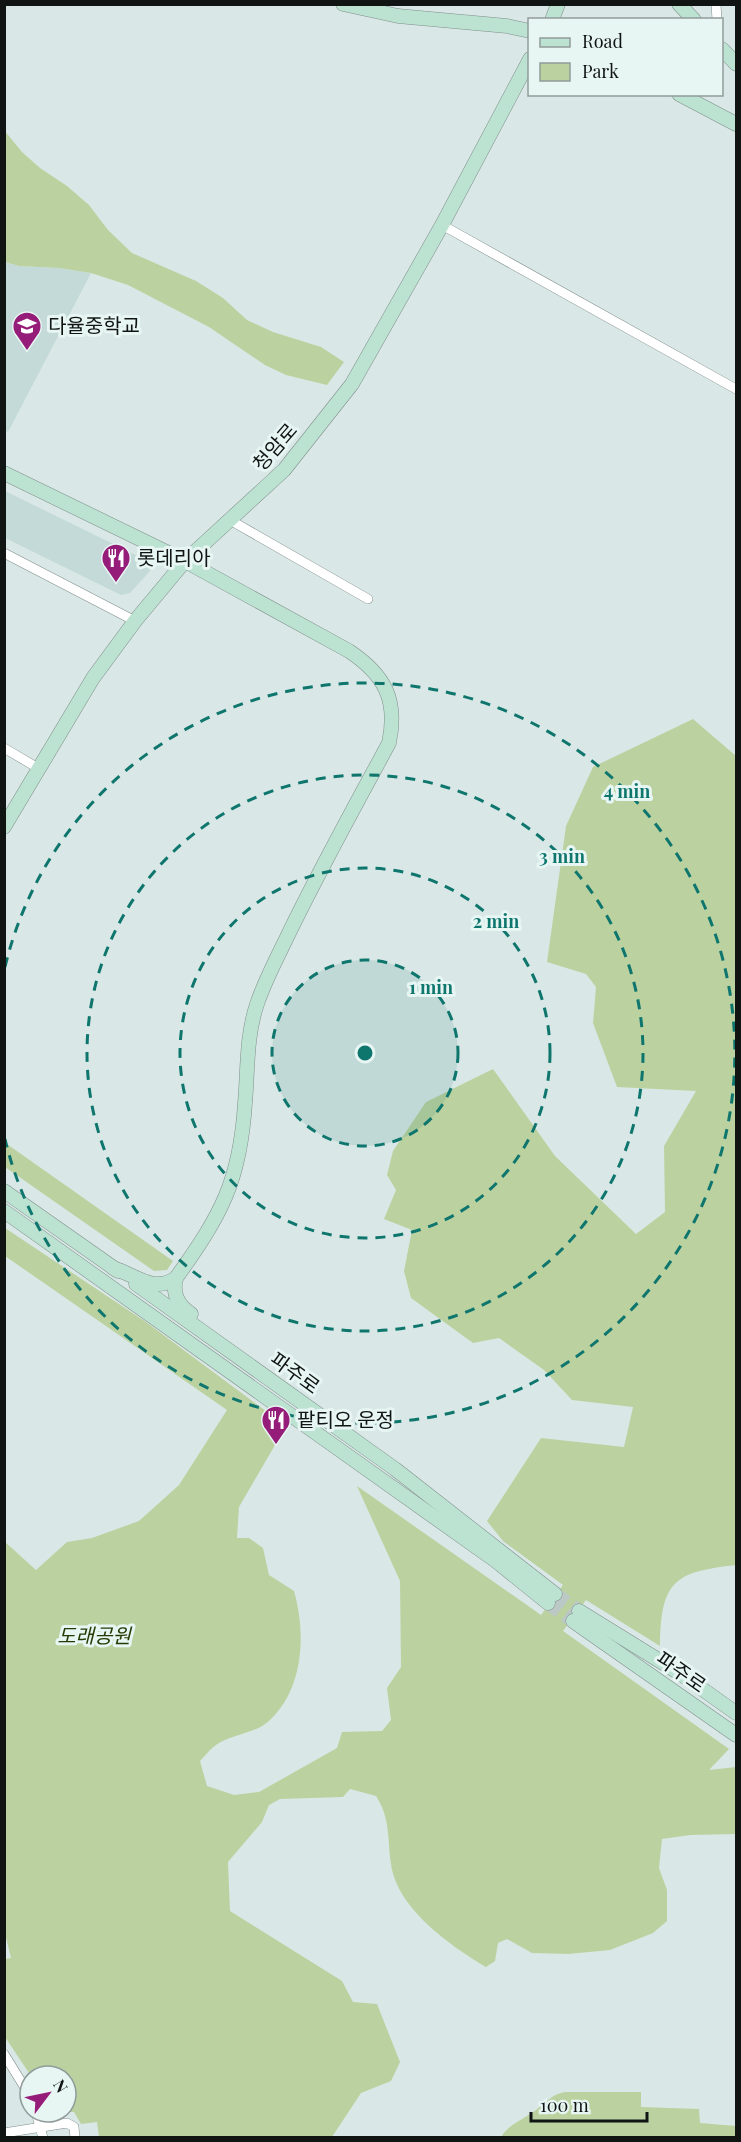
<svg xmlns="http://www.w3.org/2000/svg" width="741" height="2142" font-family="'Playfair Display','Noto Sans KR',serif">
<rect width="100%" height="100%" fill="#d9e8e6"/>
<g fill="#c4dad8">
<polygon points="4,262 19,266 59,268 91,273 8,432 4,430"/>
<polygon points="5,491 148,561 150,571 130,593 121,595 5,538"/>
</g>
<g fill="#bbd2a0">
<polygon points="4,130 22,152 40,168 67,186 89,205 108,230 132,253 196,281 223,298 247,320 273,332 321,347 344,362 327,385 286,375 265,365 209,327 128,285 91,273 59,268 19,266 5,262"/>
<path d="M693,719l43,37v809c-62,7 -75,16 -76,81l-74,-46 -23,31 166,118 -20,21 27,-3v67l-46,1 -28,4 -3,29 8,22v31l-14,12 -43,17 -42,4 -36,-1 -25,-14 -9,4 -3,18 -9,6c-35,-21 -89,-58 -95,-103 -4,-27 0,-44 -15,-68l-26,-7 -7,8 -63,2 -11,6 -7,17 -34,40 2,49 112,70 11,21 24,2 23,58 -9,19 -30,12 -29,44h-233l-2,-15 -16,2 -7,-12h-23h15v-36h-35l-26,-39v-78l6,-1 -7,-29v-388l32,29 31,-28 25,-4 47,-17 40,-36 48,-75 -222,-154v-28l141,94 140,104 -47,81 -2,31h12l14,10 6,27 25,16c12,42 10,97 -24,129 -14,14 -39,14 -54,25 -6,4 -11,11 -16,16l7,25 27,9 25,-3 78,-44 5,-16 40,-1 9,-11 -4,-32 14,-21 -1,-86 -43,-95 184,129 22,-30 -60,-44 -16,-20 54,-83 83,9 9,-40 -61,-7 -28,-30 -45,-32 -26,5 -62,-45 -7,-27 8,-41 -28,-11 12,-29 -9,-15 6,-24 33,-49 67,-33 62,87 81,78 29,-22 -1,-66 32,-55 -79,-4 -24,-64 3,-36 -10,-13 -39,-12 19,-136 27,-59z"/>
<polygon points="4,1142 173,1261 167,1270 154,1271 5,1167"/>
<path d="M565,2092h76v15l58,2 1,14 36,3v11h-235c9,-14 22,-17 35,-27 11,-8 14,-15 29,-18z"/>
</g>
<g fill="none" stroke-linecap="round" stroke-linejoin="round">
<g stroke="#bbc8c6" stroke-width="14" stroke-dasharray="14 7" stroke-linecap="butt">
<polyline points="555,1594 579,1611"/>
<polyline points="548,1603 573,1621"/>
</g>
<g stroke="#818e8c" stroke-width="10">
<g id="street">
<polyline points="716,4 717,20"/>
<polyline points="442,225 736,389"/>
<polyline points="230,520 368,599"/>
<polyline points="4,553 135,621"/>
<polyline points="4,748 38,768"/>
<polyline points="4,2054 30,2096"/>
<polyline points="36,2112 43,2138"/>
<polyline points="4,2133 67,2123 74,2127 75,2138"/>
</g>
</g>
<g stroke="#818e8c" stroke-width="15">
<g id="secondary">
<polyline points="343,4 398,16 507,26 530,31"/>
<polyline points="679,4 694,20"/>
<polyline points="552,20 558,4"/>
<polyline points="722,49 736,64"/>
<polyline points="679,94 736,124"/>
<path d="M4,473l181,88 164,90c36,24 49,49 40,92 -34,63 -69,126 -100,190 -11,23 -24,47 -32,71 -11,33 -9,65 -12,99 -5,79 -24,112 -69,175 -22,16 -42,-4 -63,-10"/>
<polyline points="4,827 93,678 135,621 185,561 284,470 352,384 442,225 530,59"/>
<polyline points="4,1191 118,1271"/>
<polyline points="4,1211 496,1561 548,1603"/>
<path d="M176,1278c-4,16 2,27 15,36"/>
<polyline points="136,1284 395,1469 555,1594"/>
<polyline points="579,1611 681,1674 736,1713"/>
<polyline points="573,1621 736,1735"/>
</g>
</g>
<use href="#street" stroke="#fff" stroke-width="9"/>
<use href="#secondary" stroke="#bce2d1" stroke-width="14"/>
</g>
<circle cx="365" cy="1053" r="93" fill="#0f766e" fill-opacity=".12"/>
<g fill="none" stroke="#0f766e" stroke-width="3" stroke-dasharray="10 8">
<circle cx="365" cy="1053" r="93"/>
<circle cx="365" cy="1053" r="185"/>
<circle cx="365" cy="1053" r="278"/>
<path d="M5 967A370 370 0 1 1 5 1139"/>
</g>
<defs>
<g id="school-pin" transform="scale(1.5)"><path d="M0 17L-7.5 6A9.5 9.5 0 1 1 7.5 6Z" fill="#951c78" stroke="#e7f5f3"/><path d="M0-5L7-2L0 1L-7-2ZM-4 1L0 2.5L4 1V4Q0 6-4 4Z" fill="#fff"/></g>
<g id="restaurant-pin" transform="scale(1.5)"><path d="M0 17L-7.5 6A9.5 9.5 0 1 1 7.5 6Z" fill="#951c78" stroke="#e7f5f3"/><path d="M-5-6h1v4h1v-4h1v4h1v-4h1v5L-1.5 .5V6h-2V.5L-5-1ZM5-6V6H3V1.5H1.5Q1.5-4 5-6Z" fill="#fff"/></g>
</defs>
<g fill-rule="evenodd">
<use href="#school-pin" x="27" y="326"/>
<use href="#restaurant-pin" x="116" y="558"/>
<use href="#restaurant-pin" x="276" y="1420"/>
</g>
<g text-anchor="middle" stroke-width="6" stroke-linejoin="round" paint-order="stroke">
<g font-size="20" fill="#101514" stroke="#e7f5f3" text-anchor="start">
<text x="48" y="333">다율중학교</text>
<text x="137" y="565">롯데리아</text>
<text x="297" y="1427">팥티오 운정</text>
</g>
<g font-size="20" fill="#101514" stroke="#e7f5f3">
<text transform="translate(275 447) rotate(-49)" y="7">청암로</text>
<text transform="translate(295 1373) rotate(36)" y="7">파주로</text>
<text transform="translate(681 1672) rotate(35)" y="7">파주로</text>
</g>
<g font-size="20" font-style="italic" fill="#273a03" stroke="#e7f5f3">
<text x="94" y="1643">도래공원</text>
</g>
</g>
<circle cx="365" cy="1053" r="9" fill="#0f766e" stroke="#e7f5f3" stroke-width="3"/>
<g font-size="18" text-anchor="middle" font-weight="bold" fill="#0f766e" stroke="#e7f5f3" stroke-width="6" stroke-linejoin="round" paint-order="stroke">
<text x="627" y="798">4 min</text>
<text x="562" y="863">3 min</text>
<text x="496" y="928">2 min</text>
<text x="431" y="994">1 min</text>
</g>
<rect width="741" height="2142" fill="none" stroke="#101514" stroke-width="12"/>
<rect x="528" y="18" width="195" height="78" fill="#e7f5f3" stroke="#919b9a" stroke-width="1.5"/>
<rect x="540" y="38" width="30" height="9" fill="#bce2d1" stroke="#919b9a" stroke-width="1.5"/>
<text x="582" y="48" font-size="18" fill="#101514">Road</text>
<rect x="540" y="63" width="30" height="18" fill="#bbd2a0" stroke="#919b9a" stroke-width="1.5"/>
<text x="582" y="78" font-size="18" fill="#101514">Park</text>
<g transform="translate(48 2094) rotate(58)"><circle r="28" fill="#e7f5f3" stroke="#919b9a" stroke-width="1.5"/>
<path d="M0-4.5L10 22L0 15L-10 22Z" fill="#951c78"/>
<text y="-9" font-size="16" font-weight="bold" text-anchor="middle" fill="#101514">N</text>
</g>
<path d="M531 2112v9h116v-9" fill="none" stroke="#101514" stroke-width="3"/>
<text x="540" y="2112" font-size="18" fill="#101514" stroke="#e7f5f3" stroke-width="4.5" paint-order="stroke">100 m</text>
</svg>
